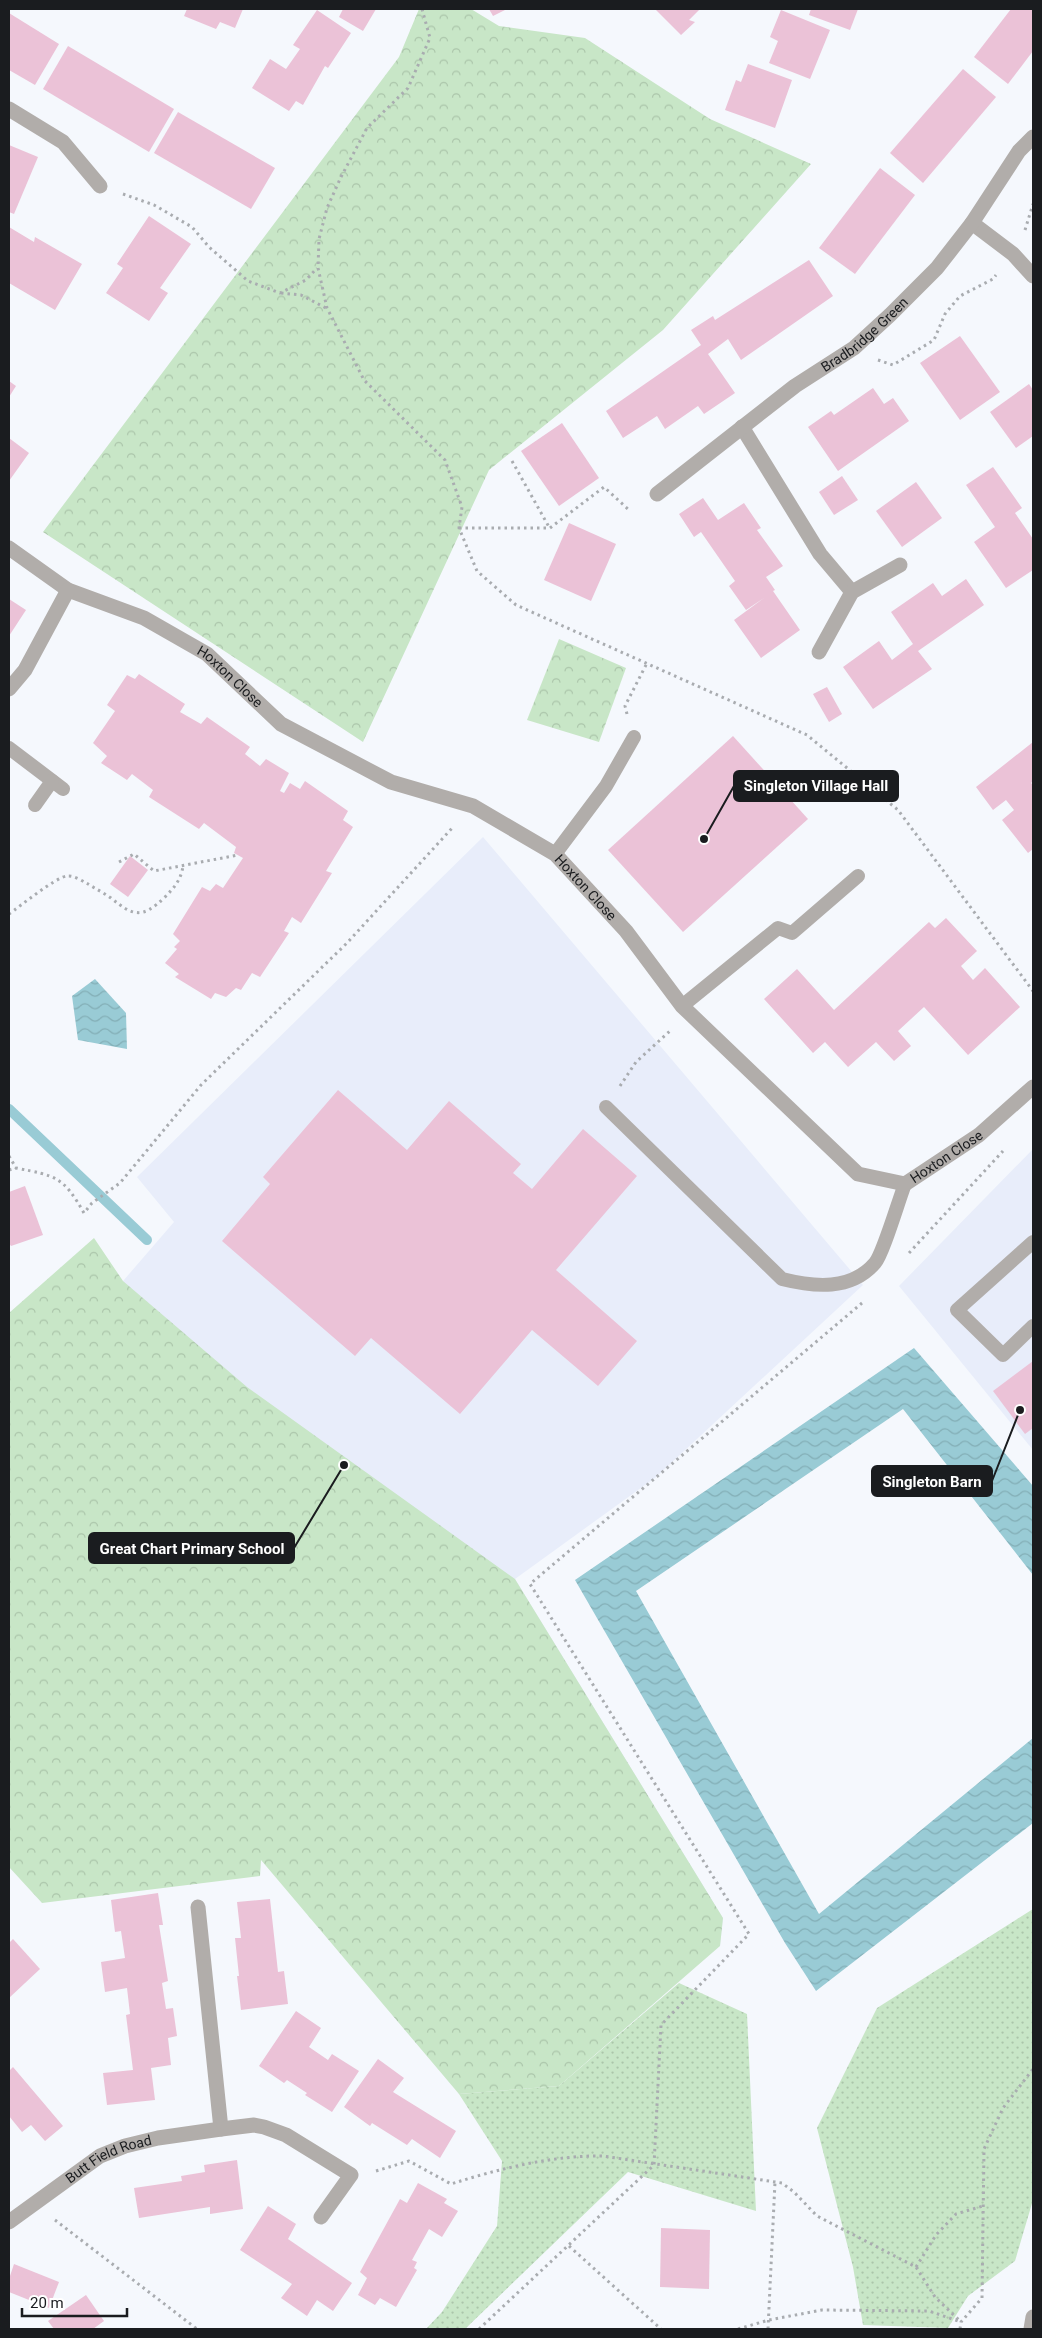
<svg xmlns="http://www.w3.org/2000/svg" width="1042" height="2338" font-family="Roboto,sans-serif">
<defs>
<pattern id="grass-dots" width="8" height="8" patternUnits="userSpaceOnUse" patternTransform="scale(1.25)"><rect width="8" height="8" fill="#c8e6c7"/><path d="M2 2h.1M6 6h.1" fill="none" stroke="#abc5aa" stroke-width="1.8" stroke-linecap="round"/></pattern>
<pattern id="park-crowns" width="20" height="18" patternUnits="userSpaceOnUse" patternTransform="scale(1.25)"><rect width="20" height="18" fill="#c8e6c7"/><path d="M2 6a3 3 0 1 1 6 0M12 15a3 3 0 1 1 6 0" fill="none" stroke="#abc5aa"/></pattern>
<pattern id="water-waves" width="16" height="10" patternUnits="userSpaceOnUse" patternTransform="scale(1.25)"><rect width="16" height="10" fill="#99cbd5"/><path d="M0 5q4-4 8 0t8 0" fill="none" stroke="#83aeb6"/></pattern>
</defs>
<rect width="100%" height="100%" fill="#f5f8fd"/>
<g fill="#e8edfa">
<polygon points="483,837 863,1285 656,1477 515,1579 723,1918 720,1946 459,2094 9,1413 174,1222 137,1177"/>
<polygon points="1033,1149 1033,1450 899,1286"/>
</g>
<g fill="url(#grass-dots)">
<polygon points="1033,1909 1033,2200 1015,2261 968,2296 948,2328 863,2325 853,2267 817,2128 877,2008"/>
<polygon points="679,1983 747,2014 756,2211 628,2172 465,2329 426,2329 442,2312 497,2226 502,2161 459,2094 559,2086"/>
</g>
<g fill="url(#park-crowns)">
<polygon points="419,9 471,9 499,26 585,38 710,119 811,164 663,330 489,470 363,742 43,532 399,57"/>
<polygon points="559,639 626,668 599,742 527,720"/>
<polygon points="94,1238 123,1281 247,1387 515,1579 723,1918 720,1946 559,2086 459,2094 261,1860 260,1876 42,1903 9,1867 9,1313"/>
</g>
<g fill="url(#water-waves)">
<polygon points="95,979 126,1013 127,1049 78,1040 72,996"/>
<polygon points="914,1348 1033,1486 1033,1575 903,1409 636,1591 819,1914 1033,1738 1033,1823 816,1991 785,1943 575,1580"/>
</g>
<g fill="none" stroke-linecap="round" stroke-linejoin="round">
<polyline stroke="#99cbd5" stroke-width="10" points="9,1109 147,1240"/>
</g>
<g fill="#ebc2d7">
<polygon points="187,9 243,9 235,28 220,22 216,29 184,16"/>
<polygon points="343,9 376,9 363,31 339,17"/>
<polygon points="489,9 507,9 493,16"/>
<polygon points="655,9 700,9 689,20 695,22 681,35"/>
<polygon points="811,9 858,9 850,30 809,15"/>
<polygon points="1011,9 1033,9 1033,51 1008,84 974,57"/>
<polygon points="317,10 351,33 328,68 325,66 303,105 296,101 289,111 252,88 270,59 286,69 300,49 293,45"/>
<polygon points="781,10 830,30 810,79 769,63 778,41 770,37"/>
<polygon points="9,13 59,44 35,85 9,70"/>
<polygon points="68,46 174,109 149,152 43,89"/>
<polygon points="748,64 792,80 775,128 725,110 736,80 741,82"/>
<polygon points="963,69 996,97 923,183 890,153"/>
<polygon points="178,112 275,168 251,209 154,153"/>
<polygon points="9,145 38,157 14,214 9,212"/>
<polygon points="880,168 915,195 855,274 819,248"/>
<polygon points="149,216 191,244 160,288 168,293 149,321 106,293 123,268 117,264"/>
<polygon points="9,227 34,242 35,237 82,264 55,310 9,283"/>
<polygon points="809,260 833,296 741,360 728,339 708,354 735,393 704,414 698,406 665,429 657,416 623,438 606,411 701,345 691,330 713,316 715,320"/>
<polygon points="960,336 1000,392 960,420 920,363"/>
<polygon points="9,381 16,386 9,397"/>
<polygon points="1029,384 1033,390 1033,436 1016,448 990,412"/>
<polygon points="873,388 884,404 893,398 909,421 838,471 808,427 831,411 834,415"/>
<polygon points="562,423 599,478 559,506 521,451"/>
<polygon points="9,438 29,453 9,481"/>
<polygon points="993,467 1022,508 1015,513 1033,539 1033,570 1006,588 974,542 995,527 966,485"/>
<polygon points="842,476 858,500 834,515 819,492"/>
<polygon points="916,482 942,518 902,547 876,511"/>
<polygon points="703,498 718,520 744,503 761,528 757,530 783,566 766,577 775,590 773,591 800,630 761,658 734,620 764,598 746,610 729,586 735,581 701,532 694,537 679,514"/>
<polygon points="569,523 616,544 591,601 544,580"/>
<polygon points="966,579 984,605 918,651 932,669 873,709 843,667 879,641 892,660 913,644 891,612 933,583 942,596"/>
<polygon points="9,599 26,610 9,636"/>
<polygon points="139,674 185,704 180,712 201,724 207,717 250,747 245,754 260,766 266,759 289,773 280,791 284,793 290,783 300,789 305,781 348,811 343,820 353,827 326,871 332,873 301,923 292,917 284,931 289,933 260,977 252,973 241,990 236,988 226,997 215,993 211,999 175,977 179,974 165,963 177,949 174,947 180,941 173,934 202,887 210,891 216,884 223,888 243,858 234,853 236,847 204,823 199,829 149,797 153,790 132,774 127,780 101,763 107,756 93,743 115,711 107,705 127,675 135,679"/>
<polygon points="827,687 842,714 829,722 813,694"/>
<polygon points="733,736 808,819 683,932 608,850"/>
<polygon points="1033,742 1033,781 1031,783 1033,785 1033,849 1028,853 1002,820 1014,810 1006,800 993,810 976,787"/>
<polygon points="130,856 148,870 128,897 110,884"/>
<polygon points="946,918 977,951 961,966 973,980 985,968 1020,1007 968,1055 924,1007 898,1031 911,1046 894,1061 876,1042 848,1067 825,1042 813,1053 764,999 797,969 834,1010 929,922 935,928"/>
<polygon points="338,1090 407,1150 449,1101 521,1164 513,1173 532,1189 583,1129 637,1176 556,1270 637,1341 598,1386 532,1330 460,1414 371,1338 355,1356 222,1241 270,1184 263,1177"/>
<polygon points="25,1186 43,1235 11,1246 9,1243 9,1192"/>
<polygon points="1033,1361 1033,1428 1025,1434 993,1391"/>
<polygon points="158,1893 163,1925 159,1925 168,1981 162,1983 166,2009 173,2008 177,2036 168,2038 171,2065 151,2068 155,2100 107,2105 103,2073 133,2070 126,2015 130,2014 127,1988 105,1992 101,1962 125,1958 121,1931 115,1932 111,1900"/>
<polygon points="270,1899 278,1972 284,1971 288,2004 241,2010 237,1976 239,1976 235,1938 241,1938 237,1902"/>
<polygon points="13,1939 40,1969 9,1998 9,1943"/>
<polygon points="296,2011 321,2028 309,2047 328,2060 332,2054 359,2071 332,2112 305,2095 307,2093 287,2080 284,2083 259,2066"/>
<polygon points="378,2059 404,2078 393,2092 456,2131 440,2158 412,2139 407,2145 372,2123 370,2126 344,2107"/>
<polygon points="13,2067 63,2126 45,2141 31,2125 22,2132 9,2116 9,2071"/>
<polygon points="237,2160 243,2209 210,2214 210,2207 139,2218 134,2188 182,2181 181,2176 205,2172 204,2165"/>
<polygon points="418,2183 447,2199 444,2203 458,2211 442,2237 429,2229 412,2260 417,2262 414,2268 417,2270 396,2307 380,2298 375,2305 358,2295 367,2278 360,2272 400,2199 407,2203"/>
<polygon points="268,2206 296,2224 288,2239 352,2283 333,2311 317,2300 307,2316 281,2298 292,2284 240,2250"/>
<polygon points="661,2228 710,2230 709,2289 660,2287"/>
<polygon points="14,2264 59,2282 49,2308 9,2292 9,2279"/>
<polygon points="86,2295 104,2321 93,2329 54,2329 48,2321"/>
</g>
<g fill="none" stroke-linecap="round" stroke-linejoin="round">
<g stroke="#a9acb0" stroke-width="3" stroke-dasharray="2.5 4" stroke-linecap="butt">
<polyline points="422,9 430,38 408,88 367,128 341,177 327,208 319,239 318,268 327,308 364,380 445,460 462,507 459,528 477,571 516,605 807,735 898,810 1033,991"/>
<polyline points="123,194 154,205 192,227 209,247 248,281 280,293 306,280 317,268"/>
<polyline points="1025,230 1033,204"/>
<polyline points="281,293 301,295 326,308"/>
<polyline points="878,360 893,365 934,340 945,314 960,296 993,279 996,275"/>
<polyline points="512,461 549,527"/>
<polyline points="459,528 550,528 604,487 629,510"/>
<polyline points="627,714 625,706 647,663"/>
<polyline points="119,862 134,854 154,871 238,855"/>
<path d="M9,914c10,-7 47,-37 58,-38 7,-1 15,5 21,8 8,5 16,9 23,14 22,18 31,21 53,0 10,-10 17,-18 19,-32"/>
<polyline points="620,1086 636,1062 671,1030"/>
<path d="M9,1156l7,12c40,8 47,8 68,45l8,-10 28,-20 81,-98 146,-142 107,-117"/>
<polyline points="9,1170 16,1168"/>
<polyline points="909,1253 1003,1151"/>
<path d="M376,2171l33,-10 42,23c47,-15 103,-29 152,-28l179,27 12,9 23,24 99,51 19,30 26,25"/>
<polyline points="55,2220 197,2329"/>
<polyline points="569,2246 661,2329"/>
<polyline points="916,2267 936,2235 956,2214 983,2206"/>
<polyline points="479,2329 654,2165 661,2025 749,1934 530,1584 862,1303"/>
<polyline points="738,2329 769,2320 822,2310 929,2311 958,2321"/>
<polyline points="768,2329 775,2182"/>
<polyline points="960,2329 961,2322 982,2298 984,2149 1003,2108 1033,2069"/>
</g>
<g stroke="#b1adaa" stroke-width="14">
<polyline points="9,748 63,789"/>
<polyline points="35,805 52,781"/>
<polyline points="555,854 606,786 634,737"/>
<polyline points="682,1006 778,928 792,933 858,876"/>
<path d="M606,1107l176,172c32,8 69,12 93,-16 8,-9 24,-64 30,-79"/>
<polyline points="1033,1242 957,1310 1003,1355 1033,1326"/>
</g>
<g stroke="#b1adaa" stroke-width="15">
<polyline points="9,109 63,142 100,186"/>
<polyline points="972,223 1013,254 1033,276"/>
<polyline points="742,427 820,554 852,592"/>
<path id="s1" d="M657,494l138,-108 59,-38 36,-33 47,-47 35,-45 47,-72 14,-14"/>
<path id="s2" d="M9,548l59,42 76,28 63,36 74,70 110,58 82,24 82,48 71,77 56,75 176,168 47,10 74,-49 54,-48"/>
<polyline points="819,652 852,592 900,565"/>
<polyline points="9,689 25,670 68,590"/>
<polyline points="198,1907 221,2129"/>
<path id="s3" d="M9,2222l91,-66 25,-10 33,-8 63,-9 33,-4 10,2 22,8 65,40 -30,42"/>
</g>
<polyline stroke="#b1adaa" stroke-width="15" points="1031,2329 1033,2317"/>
</g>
<g text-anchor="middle" stroke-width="5" stroke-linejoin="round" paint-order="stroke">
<g font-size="14" fill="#1a1c1f" stroke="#fff">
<text dy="5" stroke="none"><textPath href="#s1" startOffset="262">Bradbridge Green</textPath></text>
<text dy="5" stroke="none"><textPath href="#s2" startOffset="258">Hoxton Close</textPath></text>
<text dy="5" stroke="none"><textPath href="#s2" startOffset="678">Hoxton Close</textPath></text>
<text dy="5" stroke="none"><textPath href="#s2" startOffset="1172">Hoxton Close</textPath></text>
<text dy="5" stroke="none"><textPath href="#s3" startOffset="119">Butt Field Road</textPath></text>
</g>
</g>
<path fill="none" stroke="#1a1c1f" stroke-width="2" d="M704 839L734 786M1020 1410L992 1481M344 1465L294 1548"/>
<g fill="#1a1c1f" stroke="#fff" stroke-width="2">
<circle cx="704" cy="839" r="5"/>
<circle cx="1020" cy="1410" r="5"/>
<circle cx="344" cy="1465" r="5"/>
</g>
<g fill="#1a1c1f" stroke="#1a1c1f" stroke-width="2">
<rect x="734" y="771" width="164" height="30" rx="5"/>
<rect x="872" y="1466" width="120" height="30" rx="5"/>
<rect x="89" y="1533" width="205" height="30" rx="5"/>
</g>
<g font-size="15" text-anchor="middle" font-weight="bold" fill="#fff">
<text x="816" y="791">Singleton Village Hall</text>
<text x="932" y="1487">Singleton Barn</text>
<text x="192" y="1554">Great Chart Primary School</text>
</g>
<rect width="1042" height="2338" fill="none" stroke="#1a1c1f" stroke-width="20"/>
<path d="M22 2308v8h105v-8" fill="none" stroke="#1a1c1f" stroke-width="2.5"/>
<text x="30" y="2308" font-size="15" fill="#1a1c1f" stroke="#ffffff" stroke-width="4" paint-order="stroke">20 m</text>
</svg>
